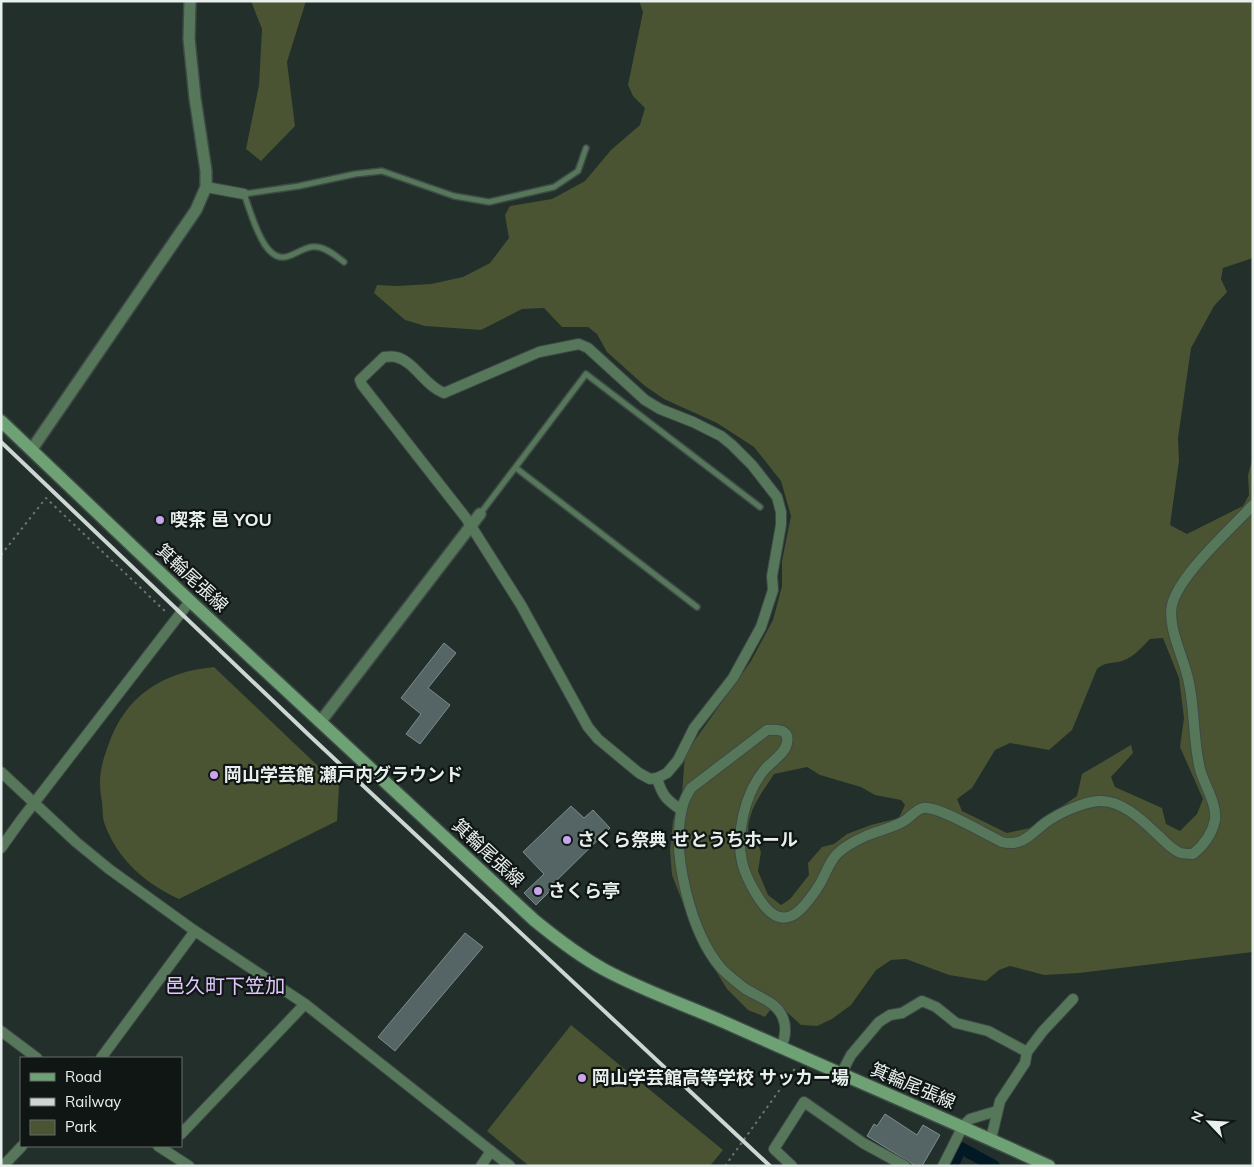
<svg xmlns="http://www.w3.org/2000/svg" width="1254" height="1167" font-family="Mulish,'Noto Sans JP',sans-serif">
<rect width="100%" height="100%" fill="#222f2b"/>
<g fill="#4a5332" fill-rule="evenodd">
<polygon points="251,1 306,1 287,62 295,126 261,161 246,149 259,85 262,29"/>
<path d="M639,1h614v257l-30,10 -2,11 6,13 -13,14 -23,42 -13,90 1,23 -9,64 17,9 56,-28 6,-11 -1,-20 5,-18v495l-174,21 -35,2 -34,-9 -11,4 -13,11 -37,-6 -43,-16 -15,1 -15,10 -25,35 -19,14 -15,7 -16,-1 -21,-19h-7l-8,11 -17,-7 -21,-21 -29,-47 -26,-67 -2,-24 3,-31 9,-26 3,-40 66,-93 22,-41 9,-34v-25l9,-45 -10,-35 -27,-34 -37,-24 -53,-24 -19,-13 -38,-34 -10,-18 -9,-7h-26l-18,-19 -22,1 -41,21 -56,-4 -20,-6 -31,-27 3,-8 20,1 34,-2 32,-7 27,-14 19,-25 -4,-23 5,-9 42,-7 33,-18 26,-31 29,-25 5,-17 -12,-12 -5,-11 15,-73zM1163,638l16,40 5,40 -4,29 23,52 -6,15 -17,17 -14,-7 -4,-16 -47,-21 -4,-10 22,-24 -2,-8 -49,29 -5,22 -47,32 -23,5 -45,-22 -5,-12 15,-11 23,-38 15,-7 39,7 23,-20 25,-61c10,-8 14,-5 25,-8 12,-4 20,-14 28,-22zM807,767l13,8 41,12 14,8 26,5 4,5 -6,13 -28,7 -24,9 -13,10 -12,3 -14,16 1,12 -19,24 -9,6 -13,-10 -10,-24 3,-19 -5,-12 -8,-8c0,-23 14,-39 26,-58z"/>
<path d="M214,667l125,119 -2,35 -158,78c-33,-15 -61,-39 -74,-74 -3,-7 -2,-15 -3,-23 -4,-22 -2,-34 6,-56 17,-50 54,-74 106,-79z"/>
<polygon points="571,1025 723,1150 710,1166 529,1166 487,1131"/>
</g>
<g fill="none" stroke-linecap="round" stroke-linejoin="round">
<polyline stroke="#001924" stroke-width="12" points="952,1166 961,1148 994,1166"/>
</g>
<g fill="#556465" stroke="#7c8c8d">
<polygon points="444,643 456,653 428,688 450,705 420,744 406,734 421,714 401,698"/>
<polygon points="571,806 584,818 593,810 610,828 551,886 553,888 536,905 524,893 544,874 523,852"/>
<polygon points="465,933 483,947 395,1051 378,1037"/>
<polygon points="885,1114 917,1135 923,1125 940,1135 922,1166 916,1166 867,1136 874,1124 877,1126"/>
</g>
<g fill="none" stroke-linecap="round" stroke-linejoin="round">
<g stroke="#3e4a46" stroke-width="8">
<g id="service">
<path d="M344,262c-8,-6 -17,-14 -27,-15 -19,-3 -33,26 -52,-2 -10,-15 -15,-35 -21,-51l55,-8 56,-12 27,-3 72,25 35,6 65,-15 24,-16 8,-23"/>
<polyline points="516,468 697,607"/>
<polyline points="480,514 586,374 760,507"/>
</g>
</g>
<g stroke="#3e4a46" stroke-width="12">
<g id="minor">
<polyline points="206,187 244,194"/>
<path d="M579,344l9,4 57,52 15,9 33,13 28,14 11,9 20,20 25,32 4,15v13l-9,51 1,14 -12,37 -28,51 -39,50 -16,32 -11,13 -10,5 -7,1 -11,-6 -41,-34 -10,-12 -67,-122 -55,-87 -104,-133 -2,-5 24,-23c3,0 8,-1 12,0 18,4 29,29 48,36l95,-41z"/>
<polyline points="1,772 76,842 109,869 195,931 305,1004 510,1166"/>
<path d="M657,778c5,18 10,22 24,32"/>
<polyline points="1,848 21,820 190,601"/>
<polyline points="1,1031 37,1058"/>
<path d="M781,1047c5,-10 6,-23 0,-33 -7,-13 -25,-18 -37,-26 -7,-6 -17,-13 -23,-20 -30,-35 -50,-114 -39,-159 1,-8 5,-14 9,-21l76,-58c10,-1 23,-1 20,13 -2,11 -15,18 -22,26 -21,25 -31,69 -21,100 4,11 10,22 16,31 23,34 41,13 58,-13 7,-10 10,-24 19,-33 9,-9 27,-18 39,-22 9,-3 20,-6 28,-11 7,-4 11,-11 19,-13 14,-3 64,27 79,34 20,5 29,-8 43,-19 14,-10 36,-20 53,-22 24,-2 46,21 62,36 6,6 14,14 21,16 4,1 8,1 12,1 11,-9 19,-19 22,-34 2,-17 -11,-35 -15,-51 -7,-28 -5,-58 -11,-86 -4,-24 -22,-54 -17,-78 7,-30 59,-76 81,-100"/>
<polyline points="101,1058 195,931"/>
<polyline points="841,1074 851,1055 879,1022 890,1015 902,1013 922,1001 936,1007 956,1023 988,1031 1027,1052"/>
<polyline points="181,1134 305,1004"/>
<polyline points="991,1139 1000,1101 1025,1063 1027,1052 1043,1031 1073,999"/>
<polyline points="158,1146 189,1166"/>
<polyline points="3,1166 22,1146"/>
<polyline points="481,1166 491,1151"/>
<polyline points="792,1166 774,1149 804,1102 863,1143 905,1166"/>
<polyline points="943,1166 963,1126 970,1119 997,1111"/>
</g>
</g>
<g stroke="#3e4a46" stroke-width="14">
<g id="tertiary">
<polyline points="32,449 196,210 206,187 206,171 195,98 189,39 190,1"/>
<polyline points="321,721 480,514"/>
</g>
</g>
<g stroke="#3e4a46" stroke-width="15">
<path id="secondary" d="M1,421l189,180 344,319c22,18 45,36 71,50 41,22 86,37 128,56 105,47 211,92 316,140"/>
</g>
<g stroke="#6b7672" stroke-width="2" stroke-dasharray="2.5 4" stroke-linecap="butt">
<polyline points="1,555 46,498 167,613"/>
<polyline points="725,1166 796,1067"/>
</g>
<use href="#service" stroke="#57775b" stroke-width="5"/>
<use href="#minor" stroke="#57775b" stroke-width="10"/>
<use href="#tertiary" stroke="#57775b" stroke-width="11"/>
<use href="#secondary" stroke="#6ea174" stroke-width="12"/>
<polyline stroke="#ced6d3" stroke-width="4" points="1,442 311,737 770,1166"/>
</g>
<g fill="#c9a5ee" stroke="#101614" stroke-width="2">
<circle cx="160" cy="520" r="5"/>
<circle cx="214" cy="775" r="5"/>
<circle cx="567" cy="840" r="5"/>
<circle cx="538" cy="891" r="5"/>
<circle cx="582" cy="1078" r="5"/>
</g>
<g text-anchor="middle" stroke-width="4.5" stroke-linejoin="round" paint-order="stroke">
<g font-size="18" font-weight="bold" fill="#e8f0ed" stroke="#101614" text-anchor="start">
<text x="170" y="526">喫茶 邑 YOU</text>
<text x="224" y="781">岡山学芸館 瀬戸内グラウンド</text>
<text x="577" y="846">さくら祭典 せとうちホール</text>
<text x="548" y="897">さくら亭</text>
<text x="592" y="1084">岡山学芸館高等学校 サッカー場</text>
</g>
<g font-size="18" fill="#e8f0ed" stroke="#101614">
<text transform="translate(192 578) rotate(43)" y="6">箕輪尾張線</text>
<text transform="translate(488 853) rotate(43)" y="6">箕輪尾張線</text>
<text transform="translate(913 1086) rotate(23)" y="6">箕輪尾張線</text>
</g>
<g font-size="20" fill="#e1c7fe" stroke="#101614">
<text x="225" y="993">邑久町下笠加</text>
</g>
</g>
<rect width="1254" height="1167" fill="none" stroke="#e8f0ed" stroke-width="5"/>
<rect x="20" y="1057" width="162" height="90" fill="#101614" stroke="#666d6b"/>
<rect x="30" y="1073" width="25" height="8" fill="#6ea174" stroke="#666d6b"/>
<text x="65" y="1082" font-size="15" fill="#e8f0ed">Road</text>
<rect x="30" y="1098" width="25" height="8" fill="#ced6d3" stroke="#666d6b"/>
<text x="65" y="1107" font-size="15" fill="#e8f0ed">Railway</text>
<rect x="30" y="1120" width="25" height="15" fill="#4a5332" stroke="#666d6b"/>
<text x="65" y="1132" font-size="15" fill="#e8f0ed">Park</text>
<g transform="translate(1209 1122) rotate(295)" stroke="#101614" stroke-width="4" paint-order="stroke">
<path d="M0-4L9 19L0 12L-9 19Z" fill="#e8f0ed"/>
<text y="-8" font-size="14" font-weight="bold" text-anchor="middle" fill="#e8f0ed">N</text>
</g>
</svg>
